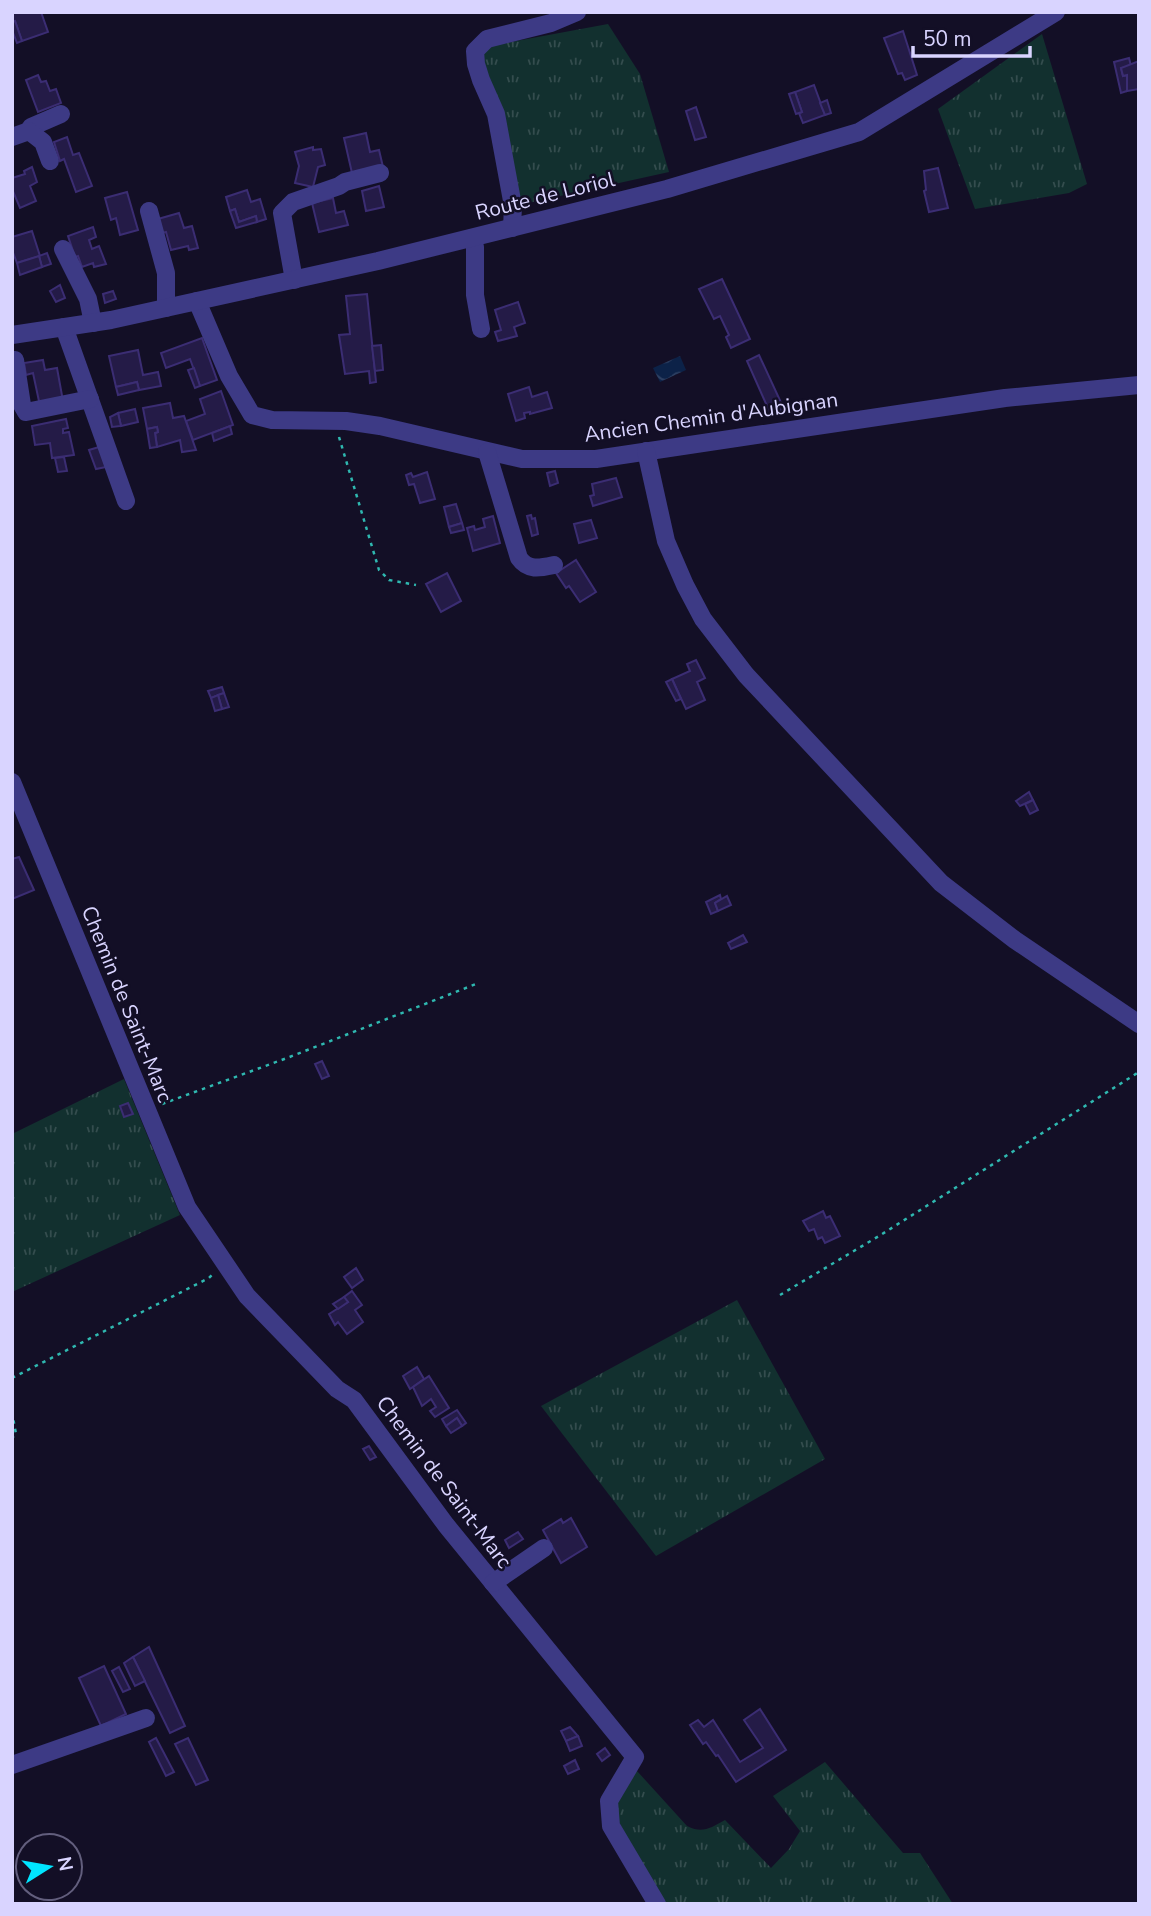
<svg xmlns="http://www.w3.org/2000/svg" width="1151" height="1916" font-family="'Nunito Sans',sans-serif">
<defs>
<pattern id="grass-tufts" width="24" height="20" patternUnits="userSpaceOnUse" patternTransform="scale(1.75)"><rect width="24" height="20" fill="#12302f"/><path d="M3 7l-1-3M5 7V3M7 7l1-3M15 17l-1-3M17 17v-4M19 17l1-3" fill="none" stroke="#344d4e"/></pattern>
<pattern id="water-waves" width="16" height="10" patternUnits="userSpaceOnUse" patternTransform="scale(1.75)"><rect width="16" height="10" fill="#0c2248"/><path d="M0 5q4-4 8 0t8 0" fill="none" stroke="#2f4163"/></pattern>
</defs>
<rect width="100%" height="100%" fill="#130f26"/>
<g fill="url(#grass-tufts)">
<polygon points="608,24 640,74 669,172 519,205 481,66 484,47"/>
<polygon points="1042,34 1087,184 1069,193 975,209 938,109"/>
<polygon points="124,1079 180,1215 12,1292 12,1134"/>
<polygon points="737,1300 825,1459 656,1556 541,1406"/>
<path d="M825,1762l78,91h17l33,51h-289l-36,-62 -17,-38 5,-12 21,-21 50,55c16,8 23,2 38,-6l46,48 18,-19 11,-18 -27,-35z"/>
</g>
<polygon fill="url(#water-waves)" points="680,356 686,370 660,382 653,368"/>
<g fill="#241b47" stroke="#3b2d73" stroke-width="2">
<polygon points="12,12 41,12 48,32 22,41 15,21 12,22"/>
<polygon points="15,21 22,41 17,43 12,30 12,22"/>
<polygon points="903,31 917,75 905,80 902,73 898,74 884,38"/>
<polygon points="1129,58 1131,66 1121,68 1123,76 1127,75 1127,91 1121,93 1114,62"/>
<polygon points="1139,61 1139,89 1127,91 1127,75 1123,76 1121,68"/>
<polygon points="38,75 41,82 46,81 50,91 56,89 61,103 38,112 26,80"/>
<polygon points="814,85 825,115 803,123 799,113 802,112 795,92"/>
<polygon points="795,92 802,112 796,114 789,94"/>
<polygon points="827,100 831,113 825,115 820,103"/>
<polygon points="696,107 706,137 695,140 686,111"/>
<polygon points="366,133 370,152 379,150 383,167 352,173 344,138"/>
<polygon points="67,137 73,155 79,153 92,186 76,192 64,159 60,161 54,142"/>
<polygon points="313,147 313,150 321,149 325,165 318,167 313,187 295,183 299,166 295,152"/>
<polygon points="32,167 37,182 30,186 36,201 20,208 12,189 12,178 25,174 24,171"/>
<polygon points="938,168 948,208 929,212 924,191 926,190 924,171"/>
<polygon points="379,186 384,207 366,211 362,191"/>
<polygon points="247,190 251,202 260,199 266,219 257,222 256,216 239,222 235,209 230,211 226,197"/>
<polygon points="127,192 138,230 120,235 116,218 111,220 105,198"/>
<polygon points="333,198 336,213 344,211 348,225 319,232 312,203"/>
<polygon points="235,209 239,222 256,216 257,222 236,228 230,211"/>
<polygon points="179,213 184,228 192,226 198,248 189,250 188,246 171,250 166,232 162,233 158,219"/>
<polygon points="93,227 96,237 89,240 92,249 99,246 106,264 94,267 93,263 82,267 78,256 75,257 68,236"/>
<polygon points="32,231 40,256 17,263 12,250 12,237"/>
<polygon points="47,253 51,264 42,267 39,256"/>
<polygon points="39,256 42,267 20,275 17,263"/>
<polygon points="722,279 750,339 731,348 726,337 729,335 720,316 714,319 699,289"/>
<polygon points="60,285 65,298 56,302 50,291"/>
<polygon points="113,291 116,299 105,303 103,294"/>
<polygon points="367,294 376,382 370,383 369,371 345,374 339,335 350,334 346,296"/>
<polygon points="518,302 525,323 514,327 517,336 498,341 495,332 501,330 495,310"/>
<polygon points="202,338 217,380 200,386 190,359 166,368 161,353"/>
<polygon points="381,345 383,370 375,371 372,346"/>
<polygon points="138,350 143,375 158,372 161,386 139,390 137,382 116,387 109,356"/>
<polygon points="759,355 784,409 771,415 747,361"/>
<polygon points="43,360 45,370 57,368 63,401 40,406 33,373 26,375 24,363"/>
<polygon points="194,368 200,386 195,388 188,370"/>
<polygon points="137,382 139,390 118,395 116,387"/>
<polygon points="529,387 532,397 547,392 552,408 530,414 530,412 524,413 525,418 516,421 508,394"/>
<polygon points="221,391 233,425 193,440 186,421 205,414 200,399"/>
<polygon points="170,403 173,418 184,416 196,450 182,452 180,440 157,447 155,433 158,432 157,427 147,429 143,408"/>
<polygon points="135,409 138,422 121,426 118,413"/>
<polygon points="118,413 121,426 112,427 110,417"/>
<polygon points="66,419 68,428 63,429 63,433 69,432 74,455 52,458 50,443 35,445 32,426"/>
<polygon points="230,426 232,434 214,441 212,433"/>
<polygon points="157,427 158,432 155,433 157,447 150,448 147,429"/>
<polygon points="99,447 106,467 96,469 89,450"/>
<polygon points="64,457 67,471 58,472 55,458"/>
<polygon points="555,471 558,483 550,486 547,473"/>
<polygon points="427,472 435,499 420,503 414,484 409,485 406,475 411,473 413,477"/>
<polygon points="616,478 622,497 593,506 590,496 594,495 592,484"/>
<polygon points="456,504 462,523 449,527 444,507"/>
<polygon points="531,515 532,519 535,518 538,534 532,536 527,516"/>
<polygon points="493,516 500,543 473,551 467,528 474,526 475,530 485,527 483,519"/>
<polygon points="591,520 597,538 579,543 574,524"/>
<polygon points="462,523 464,530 451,533 449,527"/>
<polygon points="576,560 596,592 580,602 569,586 566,588 556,573"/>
<polygon points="447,573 461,601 441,612 426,584"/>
<polygon points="696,660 705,678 697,682 705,700 686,709 672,679 690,671 687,664"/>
<polygon points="672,679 681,699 676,701 666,682"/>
<polygon points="222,687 224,693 211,698 208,691"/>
<polygon points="224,693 229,707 222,709 218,695"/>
<polygon points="218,695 222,709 215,711 211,698"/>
<polygon points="1029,792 1033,800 1020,806 1016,801"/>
<polygon points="1033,800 1038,810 1030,814 1025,804"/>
<polygon points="19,857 34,890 12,899 12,859"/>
<polygon points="720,895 721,899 715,903 718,911 711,914 706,902"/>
<polygon points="727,896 731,905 718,911 715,903"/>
<polygon points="743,935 747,942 731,949 728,943"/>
<polygon points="322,1061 329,1076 322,1079 315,1064"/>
<polygon points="128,1103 133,1114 124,1117 120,1106"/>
<polygon points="823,1211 826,1218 830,1216 840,1236 825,1243 822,1237 818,1239 814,1229 809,1231 803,1221"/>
<polygon points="356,1268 363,1280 352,1288 344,1277"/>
<polygon points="352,1291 362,1305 355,1310 363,1322 347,1334 338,1322 335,1325 329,1314 348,1302 344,1297"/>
<polygon points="344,1297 348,1302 338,1309 333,1304"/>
<polygon points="417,1367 424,1379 410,1389 403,1376"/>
<polygon points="429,1376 449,1408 435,1417 430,1411 436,1407 431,1399 422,1406 413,1387"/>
<polygon points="457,1410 466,1423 462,1426 457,1418 446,1426 442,1419"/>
<polygon points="457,1418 462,1426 451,1433 446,1426"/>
<polygon points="369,1446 376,1457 370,1460 363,1449"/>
<polygon points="571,1518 587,1547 561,1563 543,1530 561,1519 563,1523"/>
<polygon points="518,1532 523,1539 509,1548 505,1540"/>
<polygon points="149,1647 185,1726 170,1733 133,1657"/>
<polygon points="133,1657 145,1681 135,1686 124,1663"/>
<polygon points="104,1666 126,1714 101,1726 79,1678"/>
<polygon points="119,1667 130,1689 123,1692 112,1671"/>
<polygon points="760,1709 786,1750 736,1782 718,1755 716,1756 706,1742 703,1744 690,1725 698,1720 704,1727 713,1720 740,1762 763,1748 744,1720"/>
<polygon points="570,1727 578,1736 566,1741 561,1731"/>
<polygon points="578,1736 582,1746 570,1751 566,1741"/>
<polygon points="156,1738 174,1772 166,1776 149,1742"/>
<polygon points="188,1738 208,1780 196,1785 175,1744"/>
<polygon points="605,1748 610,1755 602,1761 597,1754"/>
<polygon points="575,1760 579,1769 568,1774 564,1766"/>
</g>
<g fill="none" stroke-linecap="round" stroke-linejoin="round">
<g stroke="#2fb8b0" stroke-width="2.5" stroke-dasharray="3.5 5" stroke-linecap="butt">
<polyline points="339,437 379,570 389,580 416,585"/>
<polyline points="162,1104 287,1058 476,984"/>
<polyline points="780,1295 879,1236 1139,1072"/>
<polyline points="12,1378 209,1278 213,1274"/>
<polyline points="12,1412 16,1434 12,1438"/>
</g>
<g stroke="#3d3a85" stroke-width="18">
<polyline points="29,131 31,127 61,114"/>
<polyline points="12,137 29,131 43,142 50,161"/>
<polyline points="149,211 166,273 166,308"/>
<polyline points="512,228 513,206 496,114 481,80 476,64 475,51 487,39 551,23 577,12"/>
<polyline points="472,238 475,247 475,295 481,329"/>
<polyline points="63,249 88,299 93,323"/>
<polyline points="294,280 282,213 293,202 339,186 345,182 380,173"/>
<polyline points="197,301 229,376 252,415 272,420 346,421 380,426 522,459 596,459 1005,398 1139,385"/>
<polyline points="64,327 126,501"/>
<polyline points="12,335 111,320 378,261 667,189 859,132 1056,12"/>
<polyline points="15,360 22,405 26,412 90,399"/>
<polyline points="646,451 666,541 685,585 703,619 746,675 941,883 1015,940 1139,1024"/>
<path d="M487,452l32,106c9,13 21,10 35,7"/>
<polyline points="12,782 187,1207 247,1296 337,1389 354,1400 446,1525 635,1757 609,1801 611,1826 657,1904"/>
<polyline points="493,1583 544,1548"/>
<polyline points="12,1765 146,1718"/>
</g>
</g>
<g text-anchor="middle" stroke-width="5" stroke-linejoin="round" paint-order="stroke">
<g font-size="21" fill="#d9d4ff" stroke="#130f26">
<text transform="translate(545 196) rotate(-14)" y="7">Route de Loriol</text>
<text transform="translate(711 417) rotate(-8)" y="7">Ancien Chemin d'Aubignan</text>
<text transform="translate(127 1004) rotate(68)" y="7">Chemin de Saint-Marc</text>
<text transform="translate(444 1482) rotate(53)" y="7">Chemin de Saint-Marc</text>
</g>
</g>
<rect width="1151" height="1916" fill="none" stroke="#d9d4ff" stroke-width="28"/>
<g transform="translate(49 1867) rotate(79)"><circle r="33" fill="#130f26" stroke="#625e7d" stroke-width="2"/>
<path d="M0-5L12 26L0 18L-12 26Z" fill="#00e5ff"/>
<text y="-10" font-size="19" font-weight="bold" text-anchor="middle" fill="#d9d4ff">N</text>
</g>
<path d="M913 46v10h117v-10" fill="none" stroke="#d9d4ff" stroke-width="3.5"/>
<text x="923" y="46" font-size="21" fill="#d9d4ff" stroke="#130f26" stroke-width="5" paint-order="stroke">50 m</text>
</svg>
